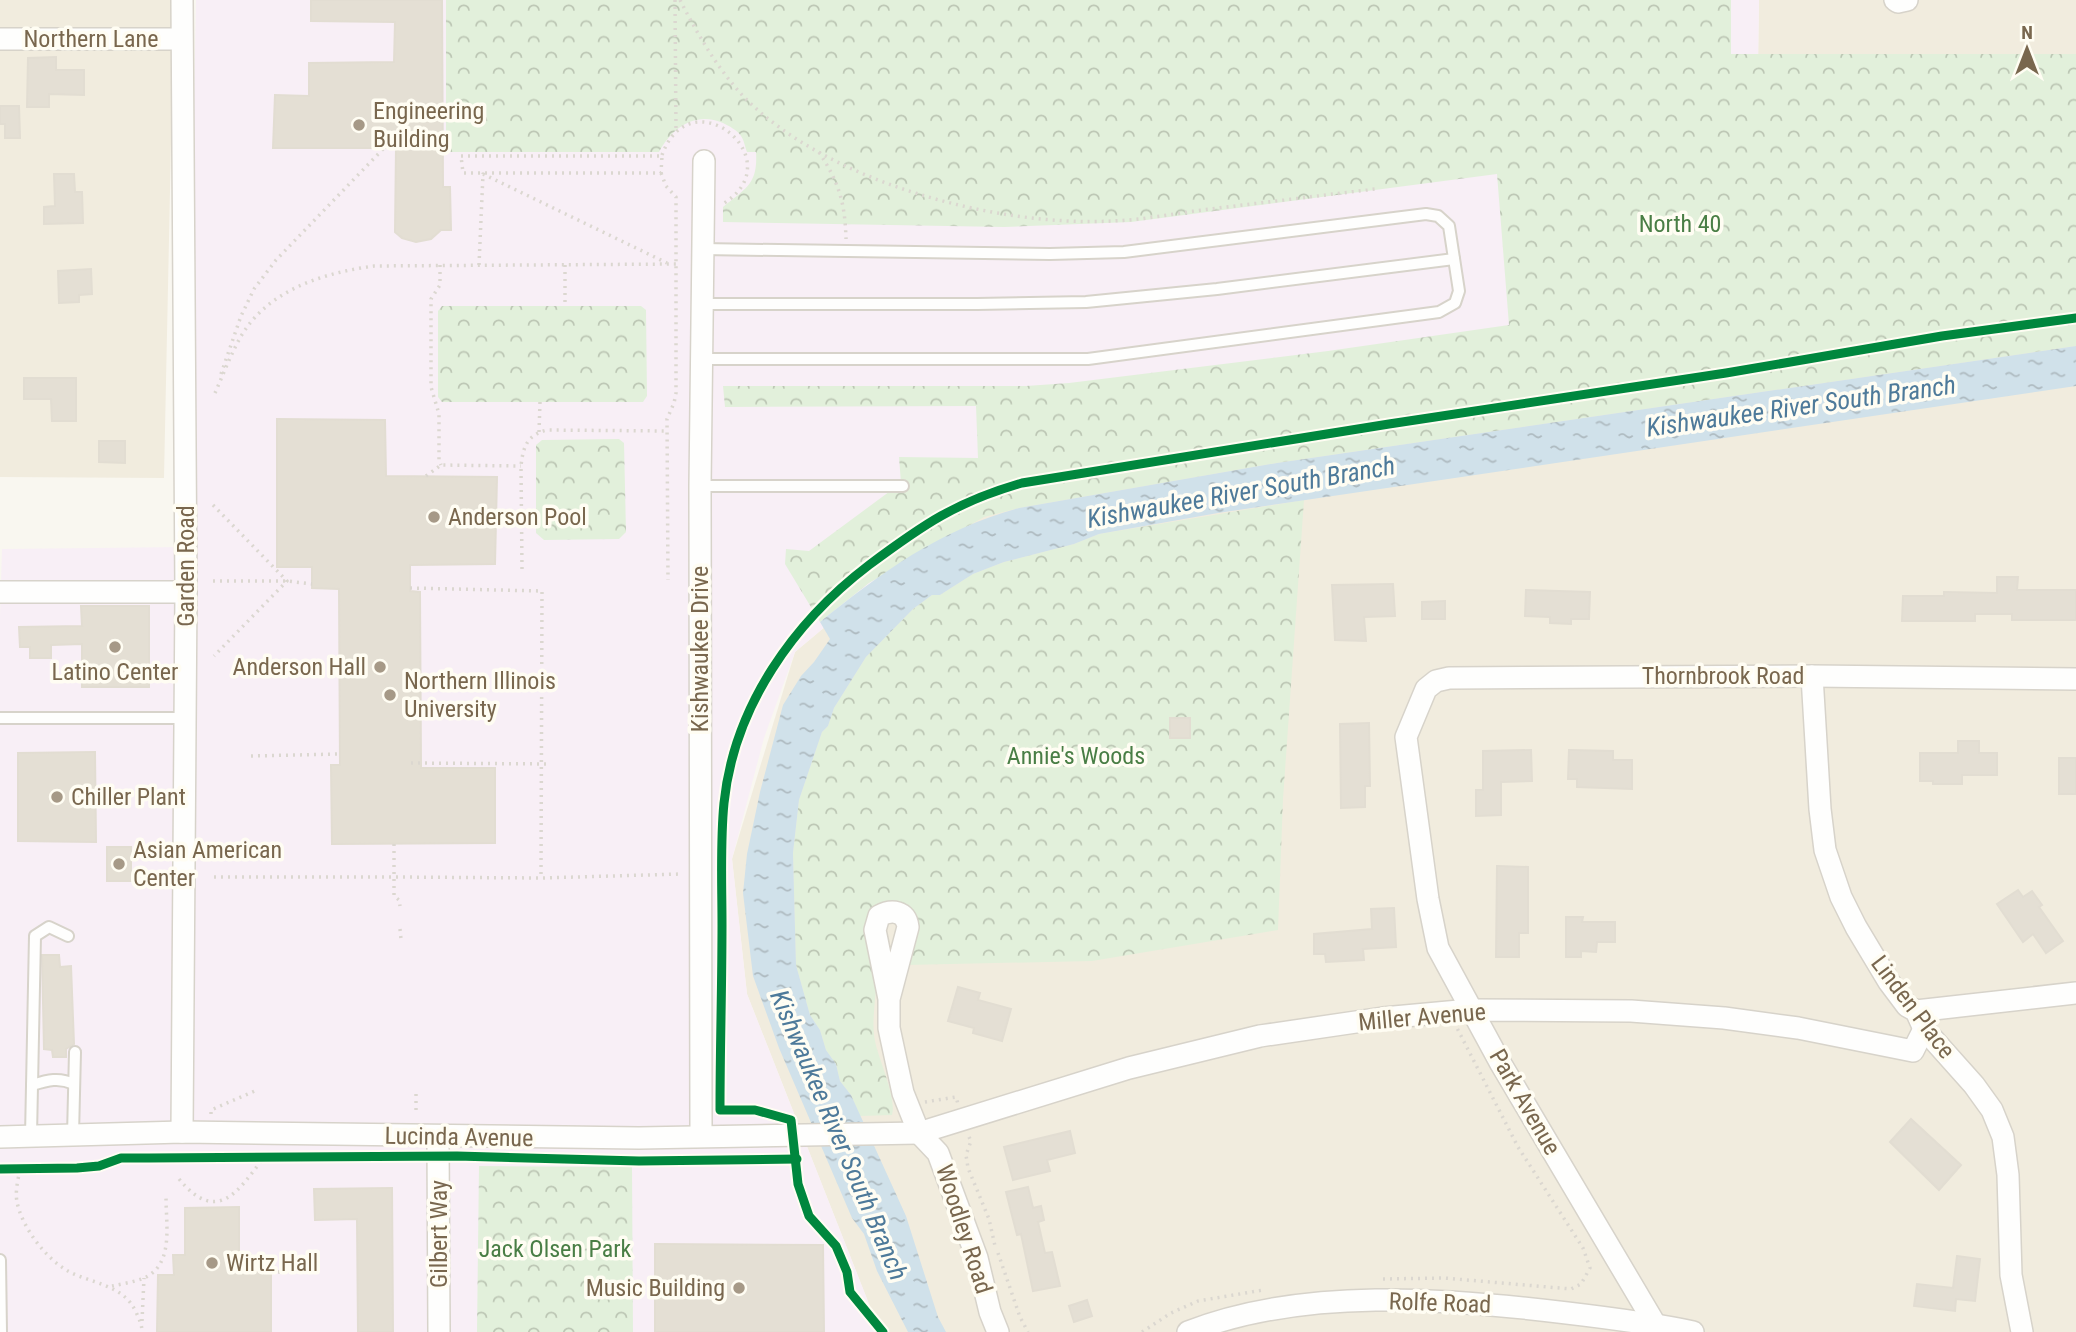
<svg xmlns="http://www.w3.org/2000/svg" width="2076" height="1332" font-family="'Roboto Condensed',sans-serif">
<defs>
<pattern id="park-crowns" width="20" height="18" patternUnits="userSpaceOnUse" patternTransform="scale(1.75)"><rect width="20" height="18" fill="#e2f0db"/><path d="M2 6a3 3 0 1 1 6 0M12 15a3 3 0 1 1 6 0" fill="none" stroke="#bcc6b4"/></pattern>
<pattern id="water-ripples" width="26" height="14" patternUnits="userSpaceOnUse" patternTransform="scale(1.75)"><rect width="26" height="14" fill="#d0e1ea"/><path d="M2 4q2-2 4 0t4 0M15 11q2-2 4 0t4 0" fill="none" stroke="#aebac0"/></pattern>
</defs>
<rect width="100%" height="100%" fill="#f9f7f0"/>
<g fill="#f1ecde">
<polygon points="0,0 174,0 164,478 0,477"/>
<polygon points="1759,0 2076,0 2076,63 1758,64"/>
<polygon points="2076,338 2076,1332 880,1332 747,994 732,859 795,652 932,537 1020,482"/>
</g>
<polygon fill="#f8eff6" points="196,0 1759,0 1758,63 2076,338 1020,482 932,537 795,652 764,738 732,859 747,994 880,1332 0,1332 0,617 2,549 186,547"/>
<g fill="url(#park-crowns)">
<path d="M446,0h1285v54h345v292l-799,117 -258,45 -35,9 -115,66 -49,39 -35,-58 1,-15 23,2 92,-68 -2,-26 79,1 -2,-52 -251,1 -2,-21h303l43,-3 259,-32 181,-26 -12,-151 -366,48 -127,5 -281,-5v-15c23,-19 35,-23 33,-55h-9c-2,-5 -3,-12 -6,-16 -4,-6 -12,-10 -18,-13 -28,-12 -51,5 -64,29h-213z"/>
<polygon points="442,306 641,306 646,310 647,396 643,402 442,402 438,397 438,311"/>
<polygon points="619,439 624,443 626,532 619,539 544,540 536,533 536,445 542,440"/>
<path d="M1304,500l-21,299 -5,131 -186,31 -187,4 11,-39 -48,-9c-6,17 5,30 8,47 3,25 -6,52 -1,77 4,20 22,57 17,74l-32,1 -9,-21 -11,-14 -4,-17 -10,-14 -6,-20 -10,-15 -14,-50 -3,-112 6,-53 23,-68 6,-6 6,-18 32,-51 47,-48 19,-14h8l33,-21 31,-12 70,-18 25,-10z"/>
<polygon points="479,1166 632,1167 633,1332 477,1332"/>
</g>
<path fill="url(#water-ripples)" d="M2076,346v40l-858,127 -119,21 -25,10 -70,18 -31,12 -33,21h-8l-19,14 -47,48 -32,51 -6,18 -6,6 -23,68 -6,53 3,112 14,50 10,15 6,20 10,14 4,17 11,14 55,121 32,101 8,15h-38l-31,-61 -13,-37 -12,-16 -73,-170 -26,-72 -10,-83 4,-39 13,-62 23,-87 18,-29 13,-14 16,-23 -10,-17c62,-50 121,-93 199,-114l258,-45z"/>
<g fill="#e4dfd4" stroke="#e2ddd2" stroke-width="2">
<polygon points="311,0 442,0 443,187 450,187 451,230 441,230 431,239 416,242 402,238 395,232 396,148 273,148 275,95 309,96 309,63 394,62 395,22 311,21"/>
<polygon points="56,57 56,70 84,70 84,95 49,94 49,107 27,107 28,58"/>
<polygon points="0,106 19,106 20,138 5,138 5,124 0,124"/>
<polygon points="54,174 74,174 75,192 82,192 83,223 44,224 44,207 55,206"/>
<polygon points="91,269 92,294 79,295 79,302 59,303 58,271"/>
<polygon points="24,378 76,378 76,421 52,421 51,399 24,399"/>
<polygon points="277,419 385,420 386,476 497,477 495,564 410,565 410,591 420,592 421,768 495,768 495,843 332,844 331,765 340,765 339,589 312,588 312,567 277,567"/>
<polygon points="99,441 125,441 125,463 99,462"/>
<polygon points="1997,577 2018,577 2017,590 2076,590 2076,620 2012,620 2012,614 1975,614 1975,621 1902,621 1903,596 1944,596 1944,592 1997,593"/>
<polygon points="1393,584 1395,616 1364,617 1366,641 1335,640 1332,585"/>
<polygon points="1526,590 1590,592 1589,619 1571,619 1571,624 1550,623 1550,617 1525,616"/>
<polygon points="1445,601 1445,619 1422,619 1422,602"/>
<polygon points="81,606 149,606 149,687 82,687 82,644 51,645 51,658 30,658 30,647 20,647 19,627 82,626"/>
<rect x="1170" y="718" width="20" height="20"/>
<polygon points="1369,723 1370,786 1365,786 1365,807 1341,808 1340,724"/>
<polygon points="1958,741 1979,741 1979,753 1997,753 1997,775 1962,775 1962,784 1933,784 1933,781 1920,781 1920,753 1958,753"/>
<polygon points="1531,750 1532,781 1501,782 1501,815 1476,816 1476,790 1483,790 1483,751"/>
<polygon points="1569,750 1613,751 1613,760 1632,760 1632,789 1577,787 1577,779 1568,779"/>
<polygon points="95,752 96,842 18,841 18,753"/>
<rect x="2059" y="758" width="17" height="36"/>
<rect x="107" y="847" width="24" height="34"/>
<polygon points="1497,866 1528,867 1528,933 1519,933 1519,957 1496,957"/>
<polygon points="2018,890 2023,897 2032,891 2042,905 2039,907 2063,941 2046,953 2033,934 2023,942 1997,904"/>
<polygon points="1394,908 1396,947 1363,949 1364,960 1326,962 1325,954 1314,954 1314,934 1372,929 1371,909"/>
<polygon points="1566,917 1583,917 1582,922 1615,922 1615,942 1597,942 1596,952 1581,951 1581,957 1566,957"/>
<polygon points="42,955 59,955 60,967 71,966 74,1044 66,1049 66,1057 53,1057 52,1050 44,1049"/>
<polygon points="958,987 980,993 978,1000 1011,1009 1002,1041 973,1033 974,1028 948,1021"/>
<polygon points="1911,1119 1961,1165 1939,1190 1890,1142"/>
<polygon points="1070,1131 1075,1153 1047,1160 1050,1171 1013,1180 1004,1147"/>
<polygon points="1028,1187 1033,1208 1041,1206 1044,1220 1038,1222 1045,1253 1052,1252 1060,1286 1033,1291 1021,1234 1017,1235 1006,1192"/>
<polygon points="392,1188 393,1332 358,1332 357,1219 315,1220 314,1189"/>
<polygon points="239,1207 239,1255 251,1255 251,1272 271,1272 271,1332 157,1332 158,1275 174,1275 173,1255 185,1255 185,1208"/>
<polygon points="655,1244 823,1245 824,1332 655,1332"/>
<polygon points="1957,1256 1980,1259 1975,1301 1956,1299 1955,1311 1914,1306 1917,1284 1953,1288"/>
<polygon points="1087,1300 1092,1316 1074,1322 1069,1306"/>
</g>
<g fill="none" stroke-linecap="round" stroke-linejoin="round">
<g stroke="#d7d3ca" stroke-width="14">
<g id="lane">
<polyline points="701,304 977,304 1086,302 1217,289 1454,259"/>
<polyline points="701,359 1088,359 1439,312 1455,303 1459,291 1449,226 1438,216 1426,214 1124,252 1050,254 702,249"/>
<polyline points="700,486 903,486"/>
<polyline points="0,718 185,718"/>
<path d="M32,1085c16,-5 27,-8 42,-1"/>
<polyline points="73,1135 75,1052"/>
<polyline points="31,1136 35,936 49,927 68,936"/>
<polyline points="0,1260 1,1332"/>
</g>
</g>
<g stroke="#d7d3ca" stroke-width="24">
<g id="street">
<polyline points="1895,0 1898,2 1907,0"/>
<polyline points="0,39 181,39"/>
<polyline points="0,592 186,592"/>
<polyline points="1812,676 1820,809 1825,850 1841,897 1856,927 1889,982 1907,1006 1916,1011 1924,1029 1974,1085 1992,1110 2003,1137 2008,1175 2011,1275 2022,1332"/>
<path d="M889,999l19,-72c-2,-16 -16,-18 -29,-11l-4,14 14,69v29l14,65 16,40 19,20 39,105 13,54 8,20"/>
<polyline points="1916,1011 2076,993"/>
<polyline points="182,1132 186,592 182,0"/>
<polyline points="701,1136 700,486 704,161"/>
<polyline points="0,1137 182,1132 639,1138 919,1133 1129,1068 1260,1036 1383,1018 1470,1010 1631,1011 1724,1018 1798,1028 1913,1051 1924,1029"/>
<polyline points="438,1137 439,1332"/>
<path d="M1188,1332c116,-45 258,-34 379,-19 42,5 84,10 126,19"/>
<polyline points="1655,1332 1655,1324 1501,1064 1438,948 1428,899 1406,737 1426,689 1436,681 1449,678 1812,676 2076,679"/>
</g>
</g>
<g stroke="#dbd7d0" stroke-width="3.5" stroke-dasharray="2 5" stroke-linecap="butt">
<polyline points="675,0 676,131"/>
<path d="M680,0c18,35 37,68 64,97 83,85 252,130 368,124 30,-1 60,-7 90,-11 57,-7 115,-14 173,-21"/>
<path d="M819,152c20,31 26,50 27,87"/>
<path d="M662,155c29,-81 134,7 59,50"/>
<polygon points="461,156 662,156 661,173 463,173"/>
<polyline points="661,173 666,186 676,197 676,393 674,403 667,419 668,580"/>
<polyline points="440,265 440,285 431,299 431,387 439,414 439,460 441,465"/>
<polyline points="479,265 483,174 667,263"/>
<polyline points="565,265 565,306"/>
<polyline points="221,374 241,316 254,289 276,260 384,148"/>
<path d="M215,393c8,-18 15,-37 25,-55 27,-48 83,-65 134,-72l302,-2"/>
<polyline points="539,432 540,402"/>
<polyline points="426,476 441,465 521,466"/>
<polyline points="213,505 287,581 214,656"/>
<path d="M522,569l-1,-103c2,-19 6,-31 26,-36l120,1"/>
<polyline points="213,581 287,581 312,584"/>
<polyline points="410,588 542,591 541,878"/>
<polyline points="251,756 339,754"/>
<polyline points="411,763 551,764"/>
<polyline points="394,844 394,877 541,878 682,874"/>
<polyline points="214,877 394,877 394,896 399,900 400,906"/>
<polyline points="400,929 401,939"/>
<polyline points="925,1102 956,1097 958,1104"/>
<polyline points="416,1110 416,1090"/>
<polyline points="211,1114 211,1110 257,1090"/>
<polyline points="969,1137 971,1141 966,1155 968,1168 989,1219 995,1246"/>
<polyline points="519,1158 639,1161 797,1159"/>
<path d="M0,1169h20c-2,11 -5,22 -3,33 5,25 28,56 51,69 24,13 55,13 68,41 3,7 6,12 6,20"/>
<path d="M179,1179c38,46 59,13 85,-22"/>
<polyline points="998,1253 1020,1317 1028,1332"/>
<polyline points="271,1272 298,1272"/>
<polyline points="1383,1279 1444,1278 1571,1289 1581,1284 1590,1268 1583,1248 1518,1147 1457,1028"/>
<path d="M112,1286c10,-2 22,-4 32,-8 30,-13 22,-53 22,-80"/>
<polyline points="142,1321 144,1278"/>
<polyline points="1142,1332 1171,1313 1198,1301 1263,1290"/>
</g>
<use href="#lane" stroke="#fefefd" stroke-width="10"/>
<use href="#street" stroke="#fefefd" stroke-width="21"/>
<g stroke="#fffdf3" stroke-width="13">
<g id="cycleway">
<polyline points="0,1169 77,1168 99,1166 121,1158 149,1158 457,1156 639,1161 797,1159"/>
<path d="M883,1332l-33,-40 -3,-20 -11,-26 -27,-30 -11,-32 -7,-64 -36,-10h-35c0,-62 2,-123 2,-185 0,-41 -2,-82 2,-122 10,-97 70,-181 145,-238 55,-41 87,-63 153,-82l367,-59 337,-51 216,-37 134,-18"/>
</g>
</g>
<use href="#cycleway" stroke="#00873e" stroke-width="9"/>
</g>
<g fill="#a69987" stroke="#fffdf3" stroke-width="2.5">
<circle cx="359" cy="125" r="7"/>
<circle cx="434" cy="517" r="7"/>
<circle cx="115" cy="647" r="7"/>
<circle cx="380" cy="667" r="7"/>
<circle cx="390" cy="695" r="7"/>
<circle cx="57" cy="797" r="7"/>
<circle cx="119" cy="864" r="7"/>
<circle cx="212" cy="1263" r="7"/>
<circle cx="739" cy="1288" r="7"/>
</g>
<g text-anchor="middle" stroke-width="7" stroke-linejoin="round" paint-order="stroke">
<g font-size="24" fill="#79674e" stroke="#fffdf3">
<text x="91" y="47">Northern Lane</text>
<text transform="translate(186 566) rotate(-90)" y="8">Garden Road</text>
<text transform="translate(700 649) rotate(-90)" y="8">Kishwaukee Drive</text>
<text x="1723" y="684">Thornbrook Road</text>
<text transform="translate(1913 1007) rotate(53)" y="8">Linden Place</text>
<text transform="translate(1422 1017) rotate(-5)" y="8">Miller Avenue</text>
<text transform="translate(1525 1102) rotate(60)" y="8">Park Avenue</text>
<text transform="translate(459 1137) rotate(1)" y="8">Lucinda Avenue</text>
<text transform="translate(964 1229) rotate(72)" y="8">Woodley Road</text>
<text transform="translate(439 1234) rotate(-90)" y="8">Gilbert Way</text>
<text transform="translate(1440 1303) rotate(2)" y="8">Rolfe Road</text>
</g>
<g font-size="24" fill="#79674e" stroke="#fffdf3" text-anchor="start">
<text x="373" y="119">Engineering<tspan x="373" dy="28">Building</tspan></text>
<text x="448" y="525">Anderson Pool</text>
<text x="366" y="675" text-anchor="end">Anderson Hall</text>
<text x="115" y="680" text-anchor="middle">Latino Center</text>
<text x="404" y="689">Northern Illinois<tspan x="404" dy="28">University</tspan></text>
<text x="71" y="805">Chiller Plant</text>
<text x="133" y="858">Asian American<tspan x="133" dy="28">Center</tspan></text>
<text x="226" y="1271">Wirtz Hall</text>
<text x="725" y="1296" text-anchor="end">Music Building</text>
</g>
<g font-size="24" fill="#497e45" stroke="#fffdf3">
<text x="1680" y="232">North 40</text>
<text x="1076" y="764">Annie's Woods</text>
<text x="555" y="1257">Jack Olsen Park</text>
</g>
<g font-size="26" font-style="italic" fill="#4e7a9a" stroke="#fffdf3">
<text transform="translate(1801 406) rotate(-8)" y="9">Kishwaukee River South Branch</text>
<text transform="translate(1241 492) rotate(-10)" y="9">Kishwaukee River South Branch</text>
<text transform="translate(839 1135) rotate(67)" y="9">Kishwaukee River South Branch</text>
</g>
</g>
<g transform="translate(2027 49)" stroke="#fffdf3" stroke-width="5" paint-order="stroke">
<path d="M0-5L12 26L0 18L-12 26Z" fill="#79674e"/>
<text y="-10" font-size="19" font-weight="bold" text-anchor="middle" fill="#79674e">N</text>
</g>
</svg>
